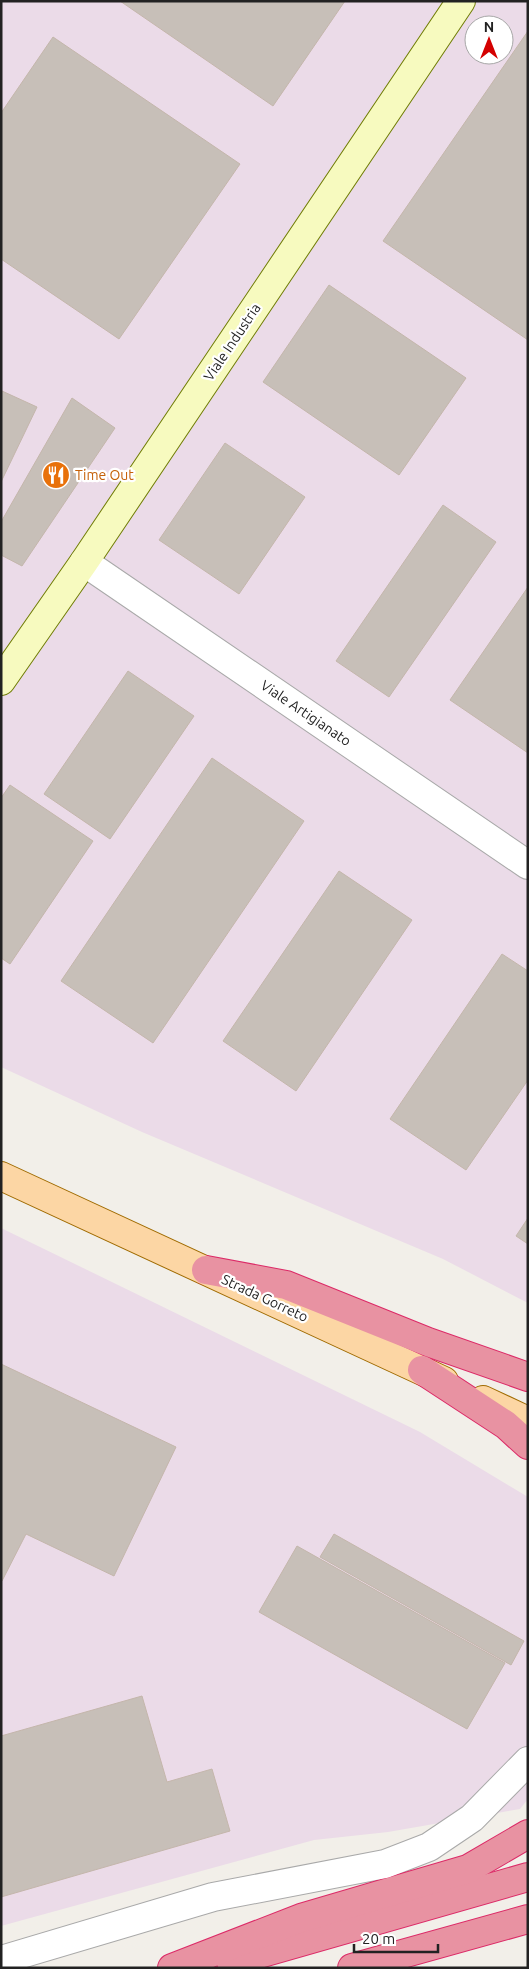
<svg xmlns="http://www.w3.org/2000/svg" width="529" height="1969" font-family="Ubuntu,sans-serif">
<rect width="100%" height="100%" fill="#f2efe9"/>
<g fill="#ebdbe8" fill-rule="evenodd">
<path d="M1,1h527v1302l-85,-44 -301,-127 -141,-65zM474,25h30v30h-30z"/>
<polygon points="1,1228 420,1432 528,1497 528,1799 520,1809 388,1832 314,1840 1,1926"/>
</g>
<g fill="#c7bfb8" stroke="#c4b6ab">
<polygon points="120,1 345,1 273,106"/>
<polygon points="528,31 528,340 383,241"/>
<polygon points="53,37 240,164 119,339 1,259 1,113"/>
<polygon points="329,285 466,378 399,475 263,382"/>
<polygon points="2,391 37,407 1,482 1,392"/>
<polygon points="72,398 115,428 22,566 1,555 1,522"/>
<polygon points="225,443 305,497 239,594 159,540"/>
<polygon points="443,505 496,542 389,697 336,661"/>
<polygon points="528,587 528,753 450,700"/>
<polygon points="128,671 194,716 110,839 44,794"/>
<polygon points="212,758 304,821 153,1043 61,981"/>
<polygon points="10,785 93,841 10,964 1,958 1,798"/>
<polygon points="339,871 412,920 296,1091 223,1041"/>
<polygon points="502,954 528,971 528,1080 466,1170 390,1119"/>
<polygon points="528,1218 528,1244 516,1236"/>
<polygon points="1,1364 176,1447 114,1576 26,1534 2,1581 1,1581"/>
<polygon points="334,1534 524,1641 511,1665 320,1557"/>
<polygon points="297,1546 505,1663 467,1729 259,1612"/>
<polygon points="142,1696 167,1782 212,1769 230,1831 1,1897 1,1736"/>
</g>
<g fill="none" stroke-linecap="round" stroke-linejoin="round">
<g stroke="#a9a9a9" stroke-width="30">
<g id="street">
<polyline points="84,562 528,865"/>
<polyline points="1,1960 213,1897 385,1864 429,1847 472,1818 528,1761"/>
</g>
</g>
<g stroke="#707d05" stroke-width="30">
<polyline id="secondary" points="1,681 84,562 461,1"/>
</g>
<g stroke="#a06b00" stroke-width="30">
<g id="primary">
<polyline points="1,1176 444,1381"/>
<polyline points="483,1400 528,1421"/>
</g>
</g>
<g stroke="#dc2a67" stroke-width="30">
<g id="highway">
<polyline points="206,1270 286,1285 428,1342 528,1377"/>
<polyline points="422,1370 506,1425 528,1445"/>
<polyline points="231,1962 528,1877"/>
<polyline points="172,1968 301,1918 468,1869 528,1834"/>
<polyline points="352,1968 528,1919"/>
</g>
</g>
<use href="#street" stroke="#fff" stroke-width="28"/>
<use href="#secondary" stroke="#f7fabf" stroke-width="28"/>
<use href="#primary" stroke="#fcd6a4" stroke-width="28"/>
<use href="#highway" stroke="#e892a2" stroke-width="28"/>
</g>
<defs>
<g id="restaurant-disc" transform="scale(1.4375)"><circle r="9.5" fill="#e8710a" stroke="#fff"/><path d="M-5-6h1v4h1v-4h1v4h1v-4h1v5L-1.5 .5V6h-2V.5L-5-1ZM5-6V6H3V1.5H1.5Q1.5-4 5-6Z" fill="#fff"/></g>
</defs>
<g fill-rule="evenodd">
<use href="#restaurant-disc" x="56" y="475"/>
</g>
<g text-anchor="middle" stroke-width="4.5" stroke-linejoin="round" paint-order="stroke">
<g font-size="14" fill="#222" stroke="#fff">
<text transform="translate(232 342) rotate(-56)" y="5">Viale Industria</text>
<text transform="translate(306 713) rotate(34)" y="5">Viale Artigianato</text>
<text transform="translate(265 1298) rotate(25)" y="5">Strada Gorreto</text>
</g>
<g font-size="14" fill="#c56008" stroke="#fff" text-anchor="start">
<text x="75" y="480">Time Out</text>
</g>
</g>
<rect width="529" height="1969" fill="none" stroke="#222222" stroke-width="5"/>
<g transform="translate(489 40)"><circle r="24" fill="#ffffff" stroke="#a7a7a7"/>
<path d="M0-4L9 19L0 12L-9 19Z" fill="#d40000"/>
<text y="-8" font-size="14" font-weight="bold" text-anchor="middle" fill="#222222">N</text>
</g>
<path d="M354 1944v8h84v-8" fill="none" stroke="#222222" stroke-width="2.5"/>
<text x="362" y="1944" font-size="15" fill="#222222" stroke="#ffffff" stroke-width="4" paint-order="stroke">20 m</text>
</svg>
